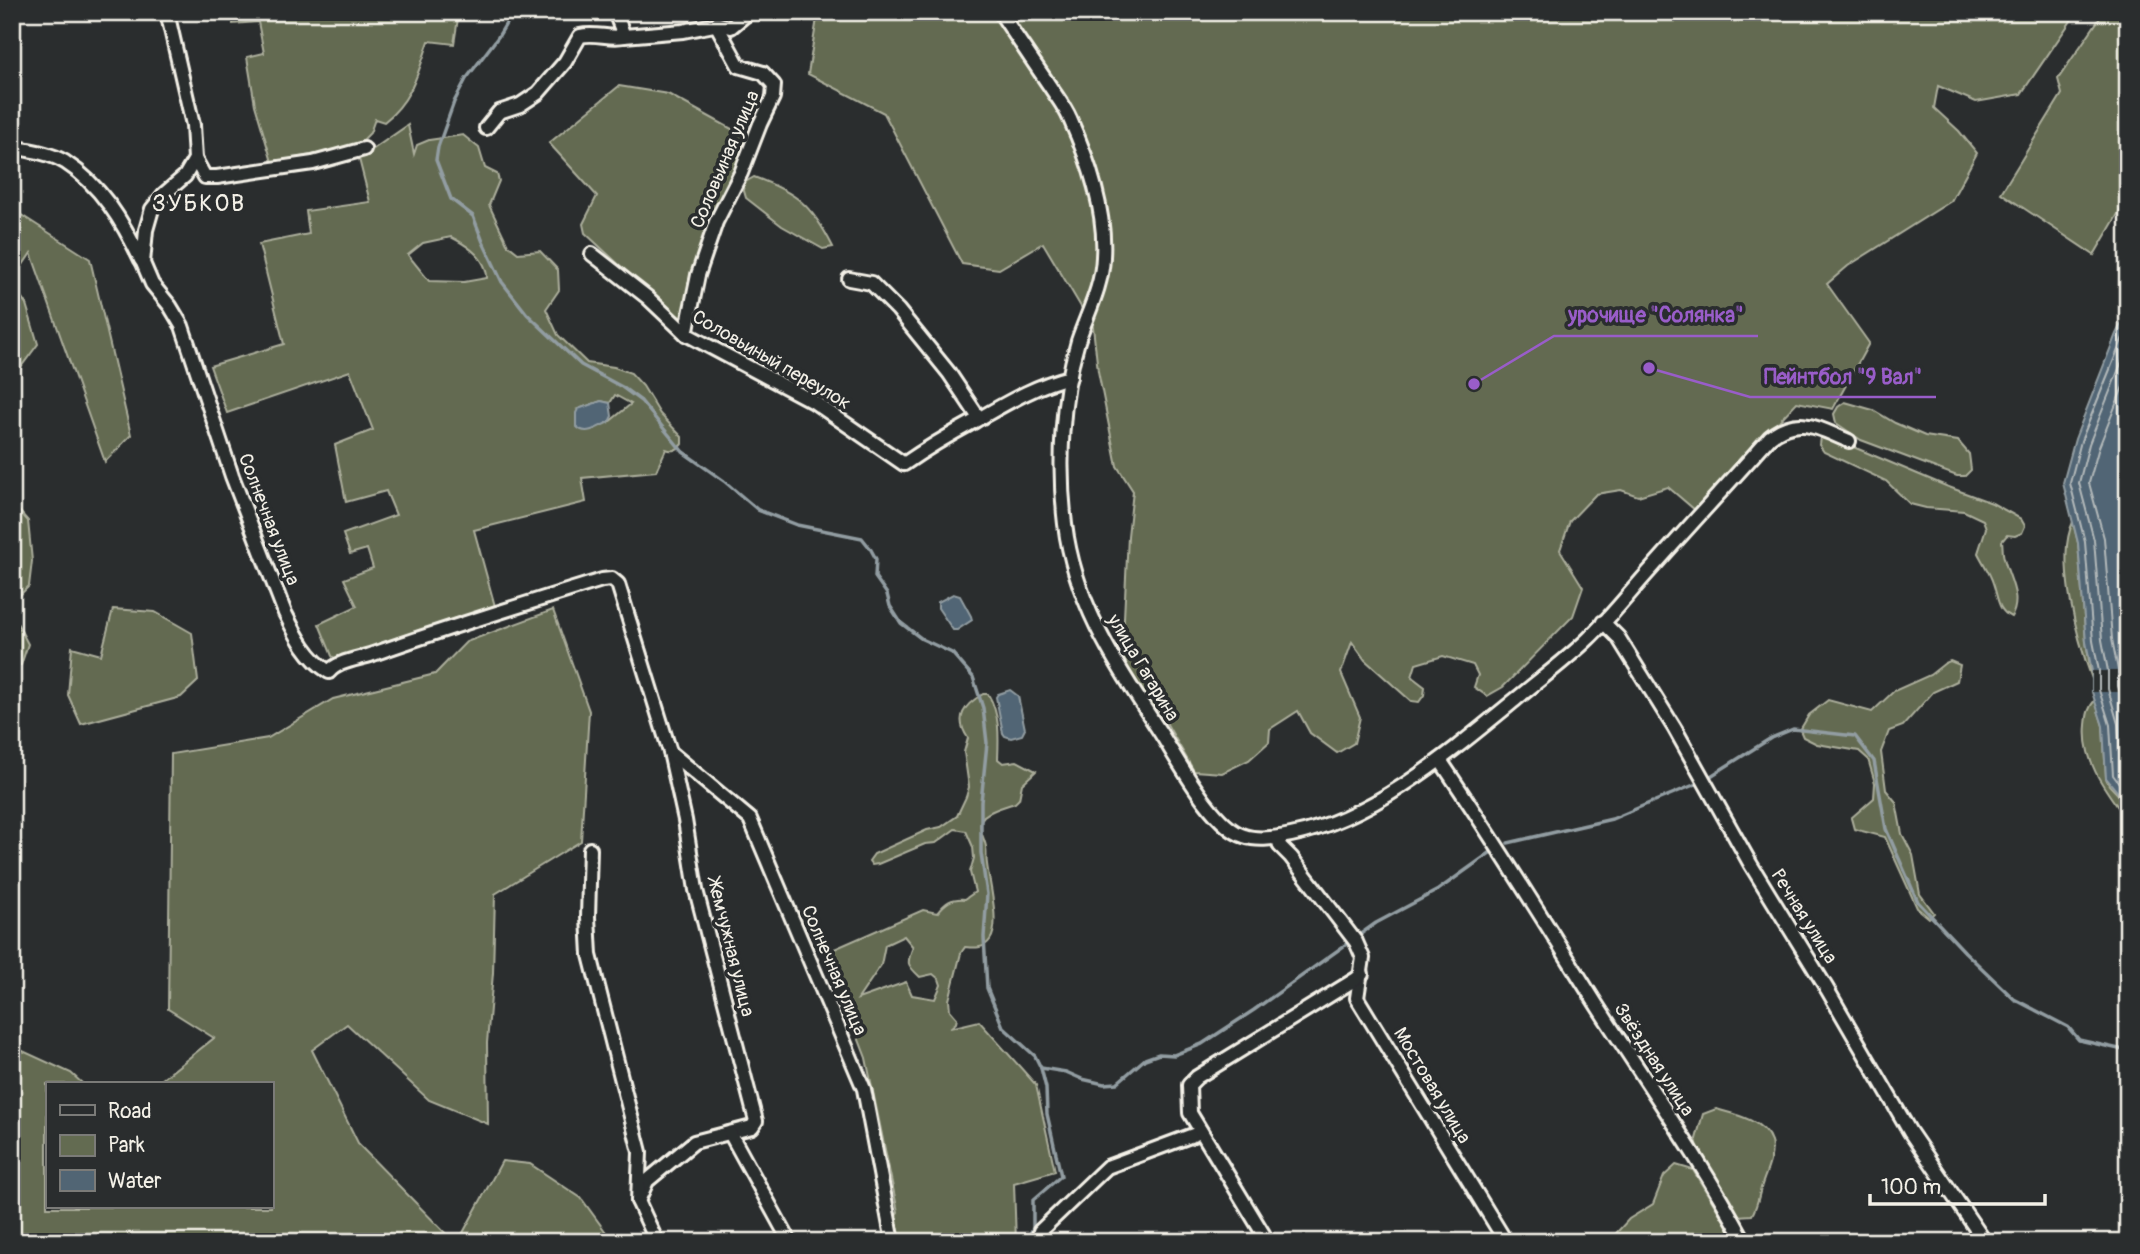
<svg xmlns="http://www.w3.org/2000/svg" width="2140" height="1254" font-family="Pangolin,sans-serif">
<rect width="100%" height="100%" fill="#2a2d2e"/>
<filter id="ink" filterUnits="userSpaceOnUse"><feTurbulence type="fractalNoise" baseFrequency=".0143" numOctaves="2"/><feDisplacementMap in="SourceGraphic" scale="14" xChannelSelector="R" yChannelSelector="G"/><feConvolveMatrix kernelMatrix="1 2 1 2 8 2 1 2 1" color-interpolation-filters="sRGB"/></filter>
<g filter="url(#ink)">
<g fill="#636b51" stroke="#acae9c" stroke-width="2" fill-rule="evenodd">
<path d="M233,12h226l-5,32 -25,-3c-11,32 -17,59 -45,81l-9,-3 -5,14 -14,14 -84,15 -17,-57 -8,-48 17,-4 -6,-31 -25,2z"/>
<polygon points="818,12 2077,12 2021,94 1976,102 1938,86 1934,108 1959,131 1977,153 1951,201 1848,266 1827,284 1869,343 1833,409 1797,402 1695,510 1668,487 1638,496 1621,490 1596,494 1570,521 1560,550 1583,587 1573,616 1503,687 1487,696 1474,687 1478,675 1473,665 1443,656 1416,664 1412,677 1425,687 1424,695 1419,702 1411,701 1365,660 1352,642 1341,673 1360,717 1354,743 1337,753 1310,733 1298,711 1270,729 1269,742 1249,760 1222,773 1194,771 1160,712 1138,689 1122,659 1128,536 1133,491 1117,466 1098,371 1093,327 1043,243 999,269 962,264 884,113 808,74"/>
<polygon points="2104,12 2128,12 2128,197 2094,255 2001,193 2062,94 2058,79"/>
<polygon points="619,86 668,94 750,139 738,168 713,214 695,269 682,323 585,233 583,224 597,196 549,143"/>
<path d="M408,125l6,29 3,-9 12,-5 34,-5 16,13 6,20 12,6 2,7 -10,24 19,40 10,8 22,-2 18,19 1,20 -13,19 12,26 29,28 27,4 17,6 12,13 17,28 22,23v7c-5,6 -9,8 -16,5l-10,22 -74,7 4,24 -112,28 22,80 -152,56 -12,-10 -13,-32 38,-18 -13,-27 29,-11 -6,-19 -17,5 -7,-20 53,-19 -10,-24 -40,11 -11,-57 38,-15 -23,-59 -123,42 -17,-47 74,-22 -25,-100 50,-10 -3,-23 64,-9 -11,-43zM451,237c16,8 36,21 36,41l-23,4 -35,-1 -21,-26 15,-12zM615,395l16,9 -22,18 -31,-13 23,-8 9,2z"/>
<path d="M754,177c43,16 58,28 79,70l-10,2 -41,-23 -36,-28 -4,-14z"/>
<polygon points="12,209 90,259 131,435 105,462 31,253 12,281"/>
<polygon points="12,283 26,304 38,344 12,379"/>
<polygon points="1845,402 1873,410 1895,423 1925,436 1958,441 1969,454 1971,470 1965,476 1957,476 1861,440 1836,423 1834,414 1838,407"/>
<path d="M1825,435l121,51 46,17 29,16 4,7 -3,7 -7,3 -8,-1 -5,6c1,5 0,11 2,17 4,19 19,40 7,59 -14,-7 -13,-20 -18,-34 -3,-10 -10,-20 -15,-30l8,-25 -3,-8 -19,-9 -38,-3 -16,-4 -24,-23 -62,-29 -5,-7 1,-8z"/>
<polygon points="12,503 28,521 32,561 29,586 12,603"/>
<path d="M2073,522l5,21 8,99 6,37c-14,-38 -37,-119 -19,-157z"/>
<polygon points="113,609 155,612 192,633 198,681 181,697 81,724 68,695 72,647 101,655"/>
<polygon points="553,610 589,711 581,841 495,894 493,973 487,1043 488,1124 429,1100 347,1024 312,1050 359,1145 454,1242 12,1242 12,1046 71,1073 83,1084 47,1084 47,1207 271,1207 271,1084 156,1084 214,1038 168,1009 171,754 268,738 333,699 435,674 466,642"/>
<polygon points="12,618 15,619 28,644 21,665 12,665"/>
<polygon points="1950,661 1960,665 1957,681 1933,692 1903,726 1889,731 1881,752 1886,790 1896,802 1902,834 1913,855 1920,894 1934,913 1929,918 1917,908 1885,837 1854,829 1851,818 1874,798 1875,783 1868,759 1859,751 1817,744 1803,737 1800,730 1809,715 1828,700 1872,712 1894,691 1930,675 1945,663"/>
<path d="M983,694h5c12,20 11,42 10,65l5,4 14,-2 19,10 -14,13 -3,15 -4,4c-9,3 -24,7 -31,13 -9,10 1,22 2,31 1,6 0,12 1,17 2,18 14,61 3,76 -6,9 -16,8 -25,7l-4,6 -12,47 1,10 7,8 -1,5 -6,5 29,-7 57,64 19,86 -41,12 2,59h-119l-4,-23 5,-7 -32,-154 -38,-99 4,-9 91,-40 14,3c9,-11 14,-15 28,-14l10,-7 -5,-20 4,-14 -1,-11 -7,-16 -11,-2 -19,14 -11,1 -47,20 -6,1 -3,-4 5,-7 53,-24 14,-3 16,-11 9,-19 3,-10 -5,-35 4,-14c-14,-20 -4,-33 15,-44zM904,936l9,11c-7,17 -6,18 7,30l13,-3 6,5 2,6 -6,14 -23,-4 -6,-13 -48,17 23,-34 4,-20z"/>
<path d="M2095,700l8,26 3,52 3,7 19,20v16c-21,-29 -46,-59 -42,-96 1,-11 2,-17 9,-25z"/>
<path d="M1716,1109c18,5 48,11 55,32 3,13 -3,27 -7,38 -5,12 -5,24 -12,36l-15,1 -36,-56 -5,-21 7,-25z"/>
<polygon points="502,1161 530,1164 581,1198 613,1242 458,1242"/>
<polygon points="1676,1165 1693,1170 1737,1242 1608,1242 1629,1219 1653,1204 1664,1176"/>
</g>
<g fill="#516574" stroke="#929da2" stroke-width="2">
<polygon points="2128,310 2128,805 2106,778 2103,726 2092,692 2092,671 2086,642 2078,543 2063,483 2075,439 2116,334"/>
<path d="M601,401l9,2 2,13 -3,6c-12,5 -23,15 -33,4v-13l2,-4z"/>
<polygon points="953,594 960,596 971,616 972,620 957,630 953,630 938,608 938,602"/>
<polygon points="1010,690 1018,696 1025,729 1022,735 1011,738 1005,736 1003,733 996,697 998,694"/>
</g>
<rect fill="#2a2d2e" x="2092" y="671" width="31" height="21"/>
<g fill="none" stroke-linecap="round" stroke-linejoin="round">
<g stroke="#b3b9ba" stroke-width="2">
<polyline points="2128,325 2081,441 2070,483 2085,542 2093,641 2099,671 2099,690 2110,725 2113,775 2128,795"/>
<polyline points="2128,346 2089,444 2079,483 2094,540 2102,640 2108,671 2108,689 2118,724 2121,773 2128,782"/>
<polyline points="2128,374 2099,447 2089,483 2104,538 2112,639 2118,670 2118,686 2128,718"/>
</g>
<g stroke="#929da2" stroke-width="3.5">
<polyline points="513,12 498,37 466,79 454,102 438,147 436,160 451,199 473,216 483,242 502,282 527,314 581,365 622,387 641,401 683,452 724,481 758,510 797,525 862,538 870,548 876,559 875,577 887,594 890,606 901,623 922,639 952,653 973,677 983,708 987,743 981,802 981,853 987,894 984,937 987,988 1003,1027 1035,1056 1041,1068 1046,1088 1047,1114 1061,1176 1033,1200 1033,1228 1026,1242"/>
<polyline points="1706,779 1771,738 1793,729 1855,736 1874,761 1886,829 1918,902 1965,952 2014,999 2068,1027 2079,1040 2128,1051"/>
<polyline points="1655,801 1701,782"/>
<polyline points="1508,843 1612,819 1652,802"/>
<polyline points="1041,1068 1066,1072 1082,1079 1104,1084 1117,1083 1145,1059 1159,1054 1174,1055 1202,1044 1254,1010 1376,923 1438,890 1494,850"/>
</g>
<g stroke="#f4f1e8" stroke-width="18">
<g id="street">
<path d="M167,12l26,113 2,34 -10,17 -21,18 -12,15 -6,21 -3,33 9,21 18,22 12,20 50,150 53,137c11,22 22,45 44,59 8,-11 31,-13 44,-18 76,-27 152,-50 229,-74l10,-1 6,5 52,168 15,68 11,70 60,231 -4,6 -58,15 -47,39 -9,20"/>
<path d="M1000,12c16,25 33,49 49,73 7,11 16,22 21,34 19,42 36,92 33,138 -1,30 -16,57 -25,84 -17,57 -20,124 -13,183 10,81 52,141 95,208 18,28 53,95 84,104 14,5 32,2 47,-1 83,-17 159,-82 224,-135 24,-20 50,-39 73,-61 23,-22 43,-48 64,-71 39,-44 79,-87 118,-131 29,-23 49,-8 79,4"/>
<polyline points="624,36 683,31 719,24 731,27 749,12"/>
<path d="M486,128l13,-16 21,-7 18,-12 27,-31 15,-26c15,-4 29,3 44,0l-9,-24"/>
<path d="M12,147c17,3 38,6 53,15 36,23 58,60 76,98"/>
<polyline points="195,159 205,177 217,177 313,163 364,149"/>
<path d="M592,254l55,43 39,37 128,68 90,62c23,-16 47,-30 71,-43 30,-17 61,-36 95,-44"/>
<polyline points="849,279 871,283 898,310 949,373 979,418"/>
<polyline points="686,334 698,275 716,222 741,173 760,124 773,97 774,85 763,73 739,66 716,24"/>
<polyline points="1603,622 1618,637 1675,729 1751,865 1827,989 1910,1132 1985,1242"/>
<polyline points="670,752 750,819 864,1089 893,1242"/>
<path d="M1440,760c55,81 106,164 158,247 50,78 103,153 147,235"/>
<polyline points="1278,838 1280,846 1291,857 1356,942 1363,958 1357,998 1506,1242"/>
<polyline points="590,849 588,917 590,955 640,1152 638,1201 657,1242"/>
<polyline points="730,1133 790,1242"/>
<polyline points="1038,1242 1040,1231 1107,1167 1201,1132"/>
<polyline points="1268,1242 1190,1113 1189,1085 1197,1077 1356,979 1362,974"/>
</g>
</g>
<use href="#street" stroke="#2a2d2e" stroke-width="12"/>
</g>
</g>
<g text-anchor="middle" stroke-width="7" stroke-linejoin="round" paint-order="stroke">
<g font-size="19" fill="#f4f1e8" stroke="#2a2d2e">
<text transform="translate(724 159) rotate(-67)" y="7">Соловьиная улица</text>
<text transform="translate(772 359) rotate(30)" y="7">Соловьиный переулок</text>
<text transform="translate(270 519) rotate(69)" y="7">Солнечная улица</text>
<text transform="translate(1144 667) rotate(59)" y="7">улица Гагарина</text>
<text transform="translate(1805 916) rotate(58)" y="7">Речная улица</text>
<text transform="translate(732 947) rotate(76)" y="7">Жемчужная улица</text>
<text transform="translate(835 970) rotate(67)" y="7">Солнечная улица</text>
<text transform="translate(1655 1059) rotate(57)" y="7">Звёздная улица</text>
<text transform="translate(1433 1085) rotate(59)" y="7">Мостовая улица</text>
</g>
<g font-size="23" letter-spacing="2" fill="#f4f1e8" stroke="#2a2d2e">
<text x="199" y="211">ЗУБКОВ</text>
</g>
</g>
<path fill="none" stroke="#995dc9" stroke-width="2.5" d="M1474 384L1554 336H1758M1649 368L1750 397H1936"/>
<g fill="#995dc9" stroke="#2a2d2e" stroke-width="2.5">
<circle cx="1474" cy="384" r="7"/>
<circle cx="1649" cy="368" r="7"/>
</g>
<g font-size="21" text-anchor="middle" font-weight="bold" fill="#995dc9" stroke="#2a2d2e" stroke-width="7" stroke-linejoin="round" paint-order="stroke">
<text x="1656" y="322">урочище "Солянка"</text>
<text x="1843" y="384">Пейнтбол "9 Вал"</text>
</g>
<rect width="2140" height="1254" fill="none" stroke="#2a2d2e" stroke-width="42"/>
<rect x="21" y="21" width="2098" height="1212" fill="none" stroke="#f4f1e8" stroke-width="2.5" filter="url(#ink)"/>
<rect x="46" y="1082" width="228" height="126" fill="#2a2d2e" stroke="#7b7b78" stroke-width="2"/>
<rect x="60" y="1105" width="35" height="10" fill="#2a2d2e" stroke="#7b7b78" stroke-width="2"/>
<text x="108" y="1118" font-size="21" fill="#f4f1e8">Road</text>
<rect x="60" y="1135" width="35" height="21" fill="#636b51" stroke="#7b7b78" stroke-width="2"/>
<text x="108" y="1152" font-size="21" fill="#f4f1e8">Park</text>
<rect x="60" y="1170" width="35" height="21" fill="#516574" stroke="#7b7b78" stroke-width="2"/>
<text x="108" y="1188" font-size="21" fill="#f4f1e8">Water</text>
<path d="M1870 1194v10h175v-10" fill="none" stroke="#f4f1e8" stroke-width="3.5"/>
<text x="1881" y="1194" font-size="21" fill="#f4f1e8" stroke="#2a2d2e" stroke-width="5" paint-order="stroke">100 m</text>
</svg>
